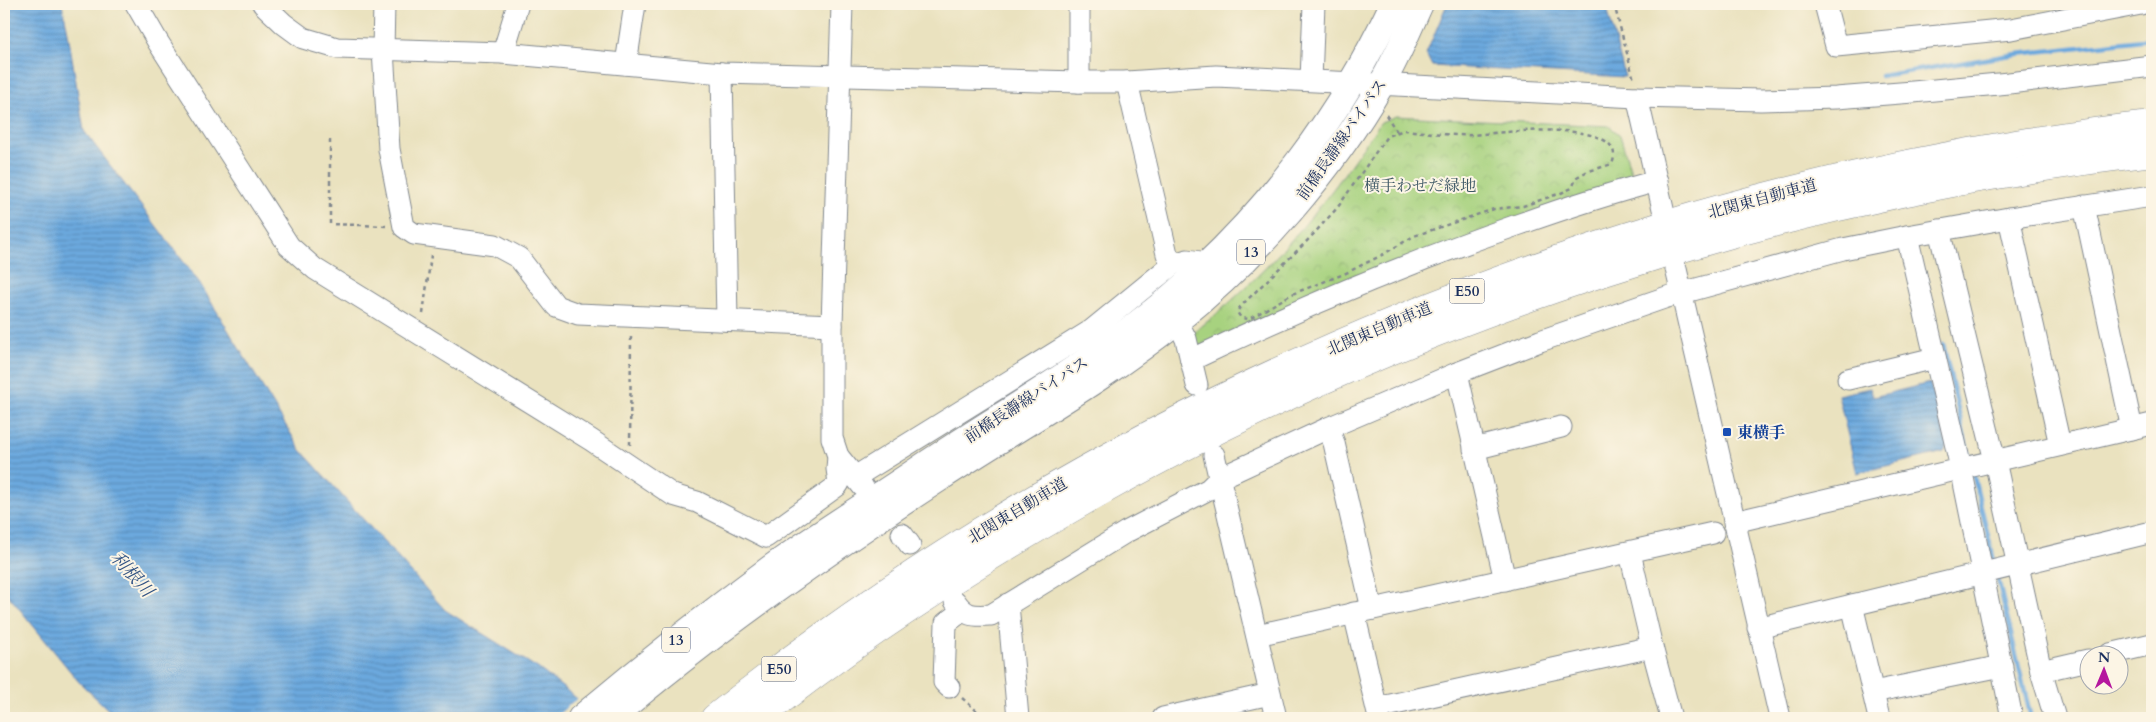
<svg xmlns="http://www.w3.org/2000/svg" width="2156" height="722" font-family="Cardo,'Noto Serif JP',serif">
<defs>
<pattern id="park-crowns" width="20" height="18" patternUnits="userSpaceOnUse" patternTransform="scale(1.25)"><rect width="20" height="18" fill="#a7d27f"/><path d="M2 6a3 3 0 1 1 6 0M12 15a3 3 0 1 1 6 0" fill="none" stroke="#8fb570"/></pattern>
<pattern id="water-rules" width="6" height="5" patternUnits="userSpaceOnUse" patternTransform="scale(1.25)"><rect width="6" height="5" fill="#6ca9de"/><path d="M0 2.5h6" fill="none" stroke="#588ab7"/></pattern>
</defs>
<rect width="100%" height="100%" fill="#fcf5e5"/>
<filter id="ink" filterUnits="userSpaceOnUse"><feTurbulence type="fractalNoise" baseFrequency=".02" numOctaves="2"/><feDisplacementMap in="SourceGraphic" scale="10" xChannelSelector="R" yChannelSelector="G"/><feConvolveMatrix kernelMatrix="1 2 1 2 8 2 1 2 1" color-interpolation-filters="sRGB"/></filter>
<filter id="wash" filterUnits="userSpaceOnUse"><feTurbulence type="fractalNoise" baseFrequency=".0096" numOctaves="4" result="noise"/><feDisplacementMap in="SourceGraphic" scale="20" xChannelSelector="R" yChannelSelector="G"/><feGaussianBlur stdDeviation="1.12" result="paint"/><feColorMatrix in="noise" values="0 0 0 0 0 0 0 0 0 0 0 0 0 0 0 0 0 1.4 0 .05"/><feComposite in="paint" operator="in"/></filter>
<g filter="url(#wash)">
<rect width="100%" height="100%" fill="#eae2bf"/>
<path fill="url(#park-crowns)" stroke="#61806e" d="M1396,116l213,10 11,9 13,44 -433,170 -8,-15c55,-43 103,-94 145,-150 15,-21 29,-42 44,-62z"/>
<g fill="url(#water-rules)" stroke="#446c9e">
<polygon points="4,4 62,4 67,27 84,131 199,282 300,449 445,610 539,669 602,718 117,718 79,682 4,590"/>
<polygon points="1447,4 1606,4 1625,77 1432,66 1426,54"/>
<polygon points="1930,383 1947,445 1944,452 1857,473 1838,395 1870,388 1873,397"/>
</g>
<polygon fill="#eae2bf" points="579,697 603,716 604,718 554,718"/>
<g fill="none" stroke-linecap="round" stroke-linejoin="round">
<g stroke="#6ca9de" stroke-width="4.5">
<polyline points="1881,76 2017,54 2152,39"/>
<polyline points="1943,344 1970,461"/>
<polyline points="1973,473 1995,565"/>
<polyline points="1997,575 2031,718"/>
</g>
</g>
</g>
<g filter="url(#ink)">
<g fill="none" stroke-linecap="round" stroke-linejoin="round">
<g stroke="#82888e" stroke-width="23">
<g id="minor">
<polyline points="136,4 158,42 289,246 315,269 591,440 673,495 697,502 766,537 837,486 839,483 837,469 838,456"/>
<polyline points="263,4 284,24 303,38 337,48 503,53 722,73 1079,82 1127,82 1216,76 1637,97 1761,100 1836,98 1913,92 2009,83 2152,66"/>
<polyline points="384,4 383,50 389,149 404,227 414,234 495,245 519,258 556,306 578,314 832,325"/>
<polyline points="842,4 832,325 832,438 838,456 863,487"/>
<polyline points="1825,4 1836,46 2011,29 2141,4"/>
<polyline points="503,53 518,4"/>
<polyline points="626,64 635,4"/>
<polyline points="722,73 727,320"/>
<polyline points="1311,80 1314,4"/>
<polyline points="1079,82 1079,4"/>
<polyline points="1127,82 1167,254 1173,264"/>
<polyline points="1637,97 1663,209"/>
<polyline points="2084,206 2132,429"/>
<polyline points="2009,218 2060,445"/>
<polyline points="1939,230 1995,461 2041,671 2055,718"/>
<polyline points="1907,236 1961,468 2012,718"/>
<polyline points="1676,269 1780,718"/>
<polyline points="1177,321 1186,339 1197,385"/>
<path d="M1191,360c107,-51 216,-97 329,-136 45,-16 91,-31 137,-43"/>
<polyline points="1457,373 1505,580"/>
<polyline points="1848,379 1935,358"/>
<polyline points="1328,428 1334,443 1372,609"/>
<polyline points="1474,449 1561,427"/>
<polyline points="1214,455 1276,718"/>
<polyline points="855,477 1092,330 1173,264 1187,260 1207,263"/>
<polyline points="1734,522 2152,424"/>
<polyline points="902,534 910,545"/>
<polyline points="1630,553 1652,647 1671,718"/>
<path d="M955,601c11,16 18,15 36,14l135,-83 83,-43 11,-11 108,-50 129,-55 83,-32 127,-44 176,-48 64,-13 102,-18 143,-22"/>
<polyline points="1008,604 1018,718"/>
<polyline points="1852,605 1879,718"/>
<polyline points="1354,613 1379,718"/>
<polyline points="1758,628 2152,532"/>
<polyline points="1257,635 1713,533"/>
<polyline points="2110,654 2152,644"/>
<polyline points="2041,671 2088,660"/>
<polyline points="949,687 944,682 946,623 962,611"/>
<polyline points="1873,692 2002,666"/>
<polyline points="1377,708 1652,647"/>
<polyline points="1163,718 1270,694"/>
</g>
</g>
<g stroke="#82888e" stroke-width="28">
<g id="major">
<path d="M581,718c62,-52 125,-102 190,-150 49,-35 101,-67 151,-101 84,-56 173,-106 250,-171 94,-80 169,-181 221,-292"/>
<path d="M611,718c103,-88 215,-166 329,-240 79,-52 164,-98 238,-158 80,-65 152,-147 204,-237 15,-25 26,-53 38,-79"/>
</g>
</g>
<g stroke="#82888e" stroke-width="29">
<g id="highway">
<path d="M715,718c284,-226 603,-388 950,-493 119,-36 239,-63 362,-83 41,-6 83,-13 125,-17"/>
<path d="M758,718c101,-81 212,-152 324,-216 331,-188 693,-305 1070,-350"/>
</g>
</g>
<g stroke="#82888e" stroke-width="2.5" stroke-dasharray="4 4" stroke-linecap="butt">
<polyline points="1614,4 1634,80"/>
<polyline points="1386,115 1397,132"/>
<path d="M1404,130c22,2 46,6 69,5 22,-2 159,-19 139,29l-26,8 -9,5 -5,11 -11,5 -38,13 -29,3 -80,27 -32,19 -38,19 -52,20 -43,25 -8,-1 -4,-6 3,-5 69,-68 29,-32 49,-71z"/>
<polyline points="330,140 330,224 387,226"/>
<polyline points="423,314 431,255"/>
<polyline points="630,445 631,335"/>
<polyline points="962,698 985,718"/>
</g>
<use href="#minor" stroke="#fff" stroke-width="21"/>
<use href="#major" stroke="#fff" stroke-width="26"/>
<use href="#highway" stroke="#fff" stroke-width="28"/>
</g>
</g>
<rect fill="#1a4fb4" stroke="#fcf5e5" stroke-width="2" x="1722" y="427" width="10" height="10" rx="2.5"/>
<g text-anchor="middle" stroke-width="4" stroke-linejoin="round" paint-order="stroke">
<g fill="#fcf5e5" stroke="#5e6a86" stroke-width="1">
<rect x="1237" y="239.5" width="28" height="25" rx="4"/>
<rect x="1449.5" y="278.5" width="35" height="25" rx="4"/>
<rect x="662" y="627.5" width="28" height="25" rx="4"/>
<rect x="761.5" y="656.5" width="35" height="25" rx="4"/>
</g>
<g font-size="15" font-weight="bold" fill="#1b2f5e">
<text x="1251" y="257">13</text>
<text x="1467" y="296">E50</text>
<text x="676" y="645">13</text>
<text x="779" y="674">E50</text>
</g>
<g font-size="16" fill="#1b2f5e" stroke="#fcf5e5">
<text transform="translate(1341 139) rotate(-55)" y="6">前橋長瀞線バイパス</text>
<text transform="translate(1762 198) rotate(-15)" y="6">北関東自動車道</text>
<text transform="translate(1379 328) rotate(-23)" y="6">北関東自動車道</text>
<text transform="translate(1026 399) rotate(-33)" y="6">前橋長瀞線バイパス</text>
<text transform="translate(1017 510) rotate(-31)" y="6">北関東自動車道</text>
</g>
<g font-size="16" fill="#3e5866" stroke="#fcf5e5">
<text x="1420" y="191">横手わせだ緑地</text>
</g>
<g font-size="16" font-weight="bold" fill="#164399" stroke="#fcf5e5" text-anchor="start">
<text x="1737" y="438">東横手</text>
</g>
<g font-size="18" font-style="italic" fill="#335484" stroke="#fcf5e5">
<text transform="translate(132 574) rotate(48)" y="6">利根川</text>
</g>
</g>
<rect width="2156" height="722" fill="none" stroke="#fcf5e5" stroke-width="20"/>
<g transform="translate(2104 670) rotate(1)"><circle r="24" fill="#fcf5e5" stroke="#a2a6af"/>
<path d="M0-4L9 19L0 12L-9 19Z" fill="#b5179e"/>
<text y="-8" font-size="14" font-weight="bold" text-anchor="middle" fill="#1b2f5e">N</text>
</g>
</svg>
